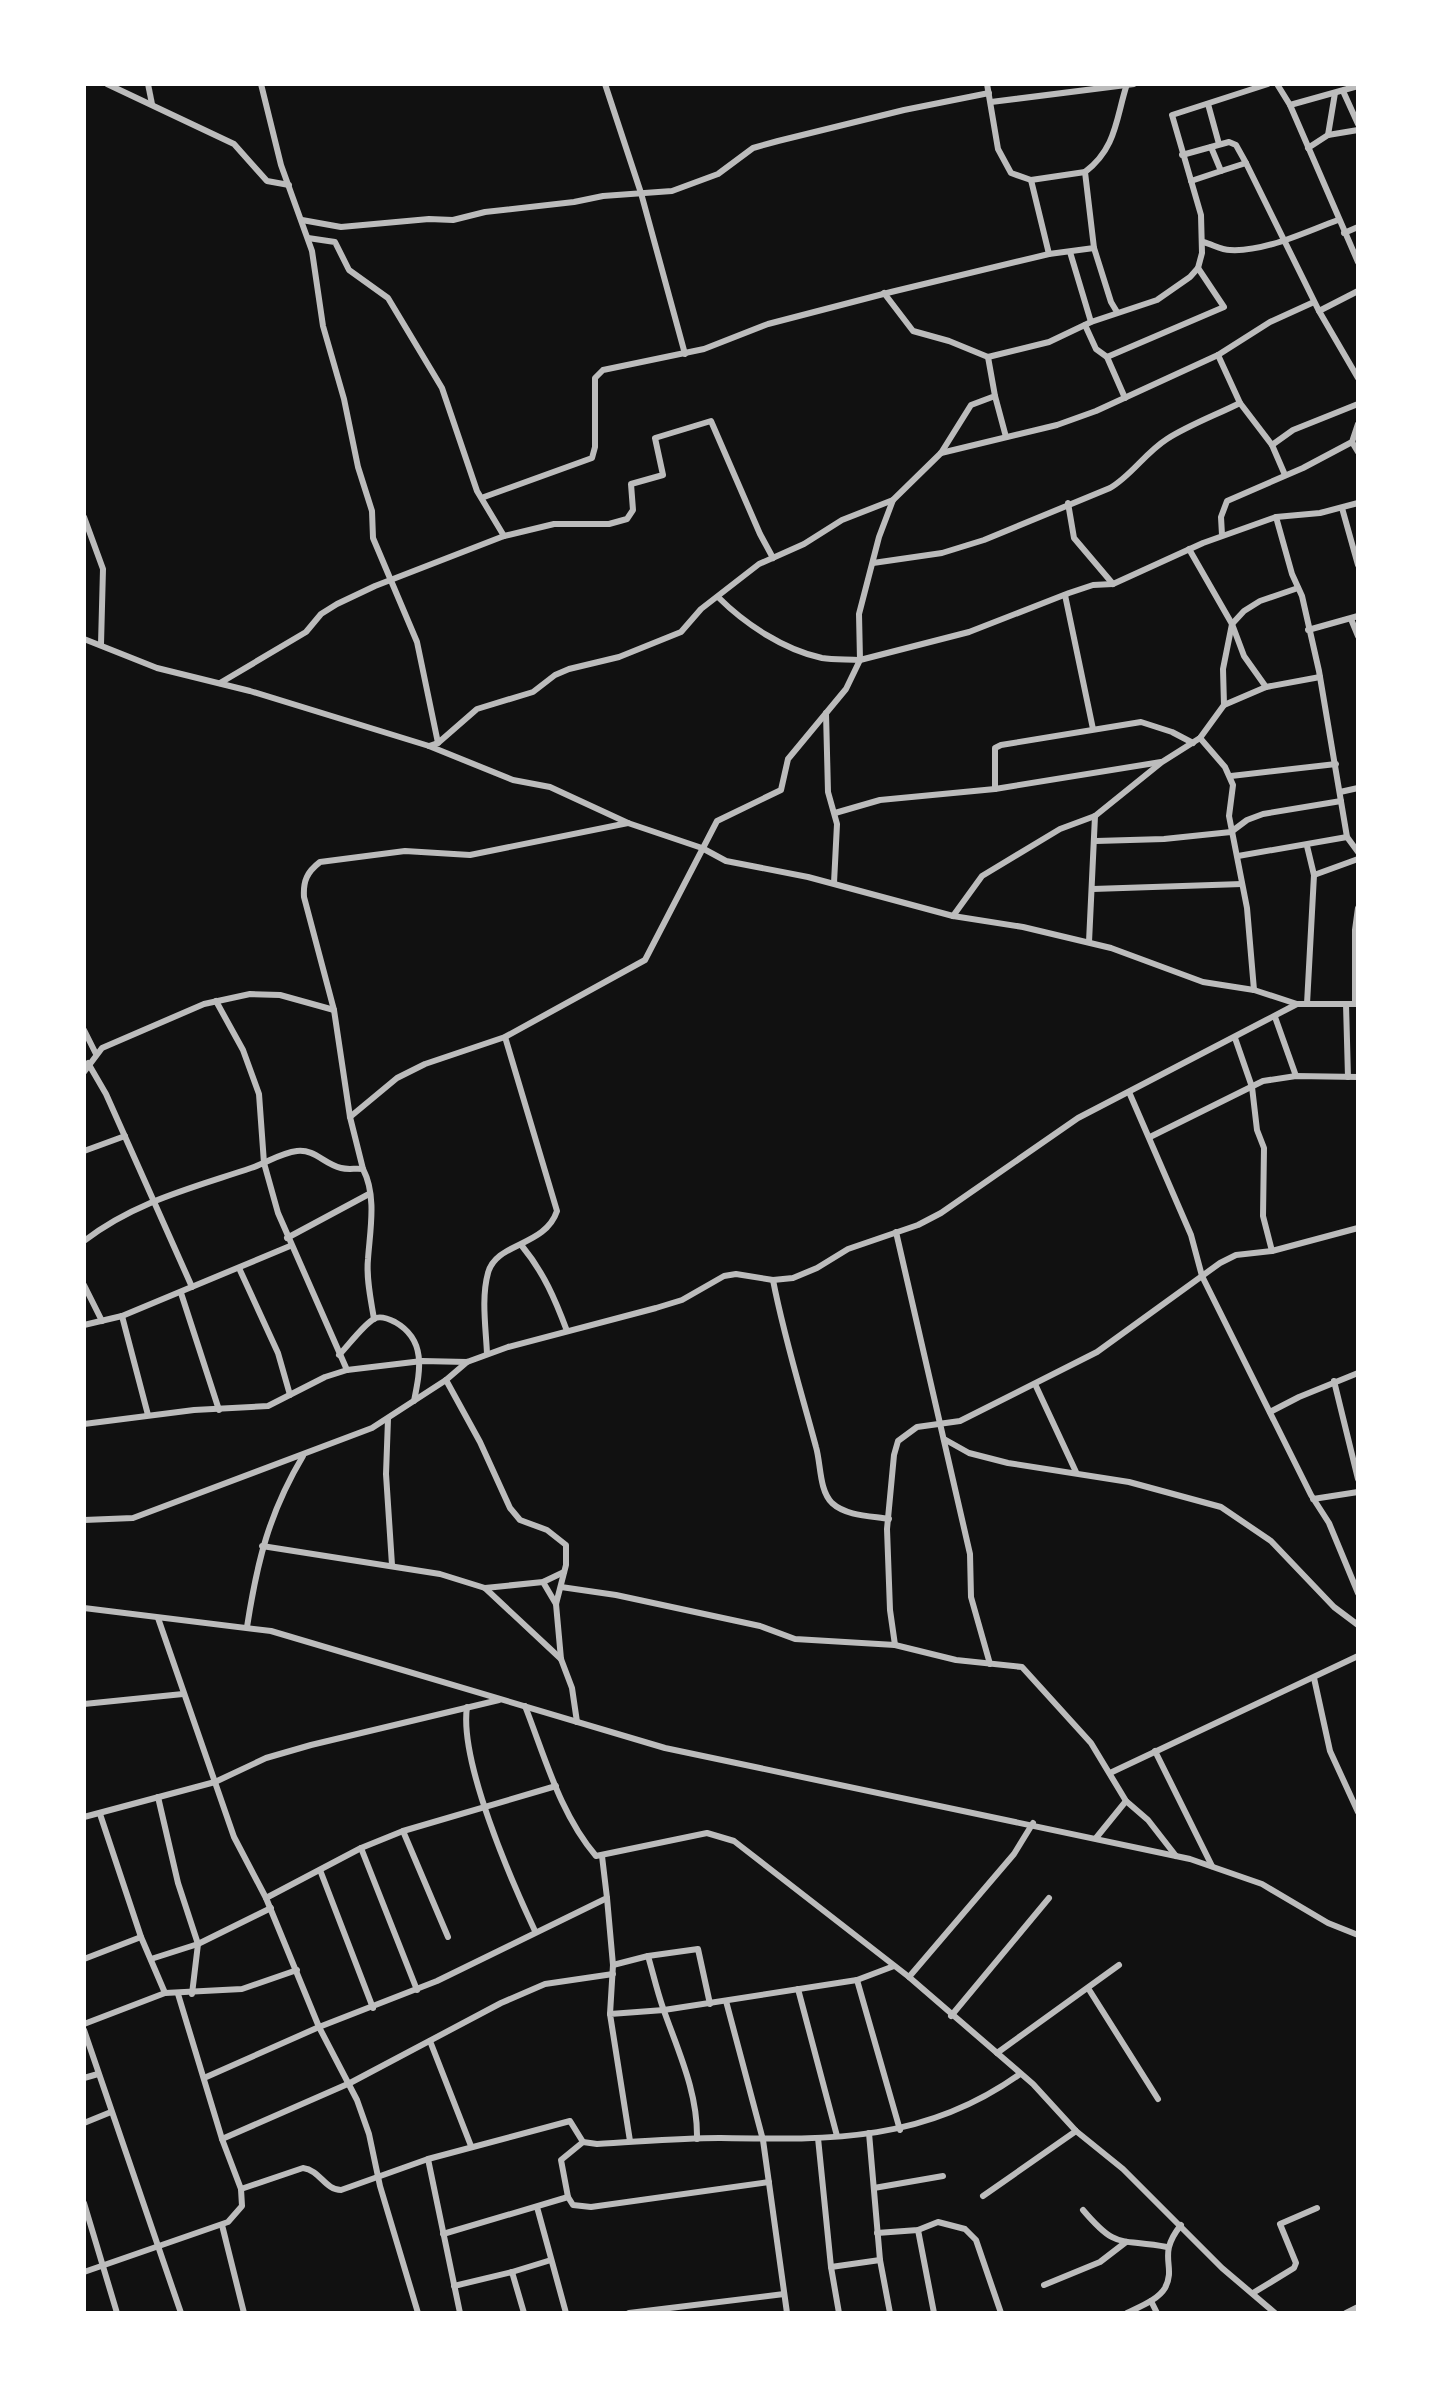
<svg xmlns="http://www.w3.org/2000/svg" width="1442" height="2397" font-family="'Space Grotesk',sans-serif">
<rect width="100%" height="100%" fill="#111"/>
<g fill="none" stroke-linecap="round" stroke-linejoin="round">
<g stroke="#bcbcbc" stroke-width="6">
<polyline points="107,84 234,144 267,181 289,185"/>
<polyline points="148,84 152,104"/>
<polyline points="261,84 281,165 312,251 323,326 344,399 358,467 372,511 373,538 417,642 438,743"/>
<polyline points="605,84 641,193 685,354"/>
<polyline points="987,84 998,149 1011,173 1031,180 1049,254"/>
<polyline points="1277,84 1290,105 1358,262"/>
<polyline points="1343,91 1358,124"/>
<polyline points="991,102 1134,84"/>
<polyline points="1208,104 1219,144"/>
<polyline points="1290,105 1358,86"/>
<polyline points="1328,135 1335,93"/>
<polyline points="1211,147 1221,171 1246,163 1319,311 1358,378"/>
<polyline points="1308,148 1328,135 1358,130"/>
<polyline points="1182,155 1229,142 1236,145 1246,163"/>
<polyline points="1031,180 1085,172"/>
<polyline points="1191,181 1221,171"/>
<polyline points="302,220 341,227 429,219 453,220 485,212 574,202 603,196 672,191 718,174 753,148 778,141 904,110 989,93"/>
<polyline points="1344,233 1358,227"/>
<polyline points="308,238 335,242 349,270 388,298 442,388 477,491 504,536"/>
<path d="M1203,242c9,2 18,8 27,8 35,2 75,-18 108,-30"/>
<polyline points="1094,248 1111,302 1117,312"/>
<polyline points="1070,252 1091,322"/>
<polyline points="884,293 913,331 949,341 988,357 1049,342 1091,322 1157,300 1190,277 1198,268 1202,253 1201,215 1172,115 1268,84"/>
<polyline points="1319,311 1358,291"/>
<polyline points="1085,325 1096,349 1107,357 1125,398"/>
<polyline points="1218,355 1240,403 1272,445 1285,475"/>
<polyline points="1107,357 1224,307 1198,268"/>
<polyline points="995,396 1006,437"/>
<polyline points="1352,442 1358,452"/>
<polyline points="1272,445 1293,430 1358,404"/>
<polyline points="941,453 1057,425 1096,411 1218,355 1270,322 1314,302"/>
<path d="M484,497l108,-39 3,-11v-69l8,-8 101,-21 64,-25 123,-32 158,-38 45,-6 -9,-76c32,-24 31,-55 42,-88"/>
<polyline points="1068,503 1074,538 1113,584"/>
<polyline points="1342,508 1358,565"/>
<polyline points="84,517 103,569 101,644"/>
<polyline points="1276,517 1292,574 1302,596 1319,671 1347,837 1358,852"/>
<polyline points="1222,535 1221,517 1227,501 1303,468 1352,442 1358,424"/>
<polyline points="1189,549 1232,624 1244,656 1266,687"/>
<path d="M873,563l69,-10 42,-13 126,-52c21,-12 35,-35 57,-49 22,-14 49,-24 73,-36"/>
<polyline points="1065,595 1093,729"/>
<path d="M718,597c27,27 66,53 104,61 12,2 26,1 38,2l-1,-46 20,-77 14,-37"/>
<polyline points="1351,619 1358,636"/>
<polyline points="1308,630 1358,616"/>
<polyline points="84,639 157,668 250,691 429,746 513,780 550,787 628,823 702,848 726,861 808,877 953,916 1023,927 1111,948 1203,982 1254,990 1297,1004"/>
<polyline points="220,683 306,632 321,614 337,604 375,586 504,536 554,524 609,524 627,519 633,510 631,484 663,475 655,438 711,421 760,534 773,558"/>
<polyline points="1224,705 1266,687 1320,677"/>
<polyline points="826,713 828,792 837,824 834,883"/>
<polyline points="1200,738 1225,767 1233,785 1229,816 1247,908 1254,990"/>
<polyline points="429,746 438,743 477,709 533,692 555,675 569,669 619,657 681,632 701,609 759,564 804,544 842,520 893,500 941,453 971,405 995,396 988,357"/>
<polyline points="1231,776 1336,764"/>
<polyline points="995,789 995,748 1001,745 1141,722 1172,732 1193,743"/>
<polyline points="1340,792 1358,788"/>
<polyline points="835,813 880,800 995,789 1161,762"/>
<polyline points="1096,841 1164,839 1231,832 1247,820 1263,814 1341,801"/>
<polyline points="1307,846 1314,875 1307,1004"/>
<polyline points="1238,856 1347,837"/>
<polyline points="1314,875 1358,859"/>
<polyline points="1093,889 1242,884"/>
<polyline points="953,916 982,876 1060,829 1095,816 1162,762 1200,738 1224,705 1223,669 1232,624 1244,611 1260,601 1298,588"/>
<polyline points="1089,942 1095,816"/>
<polyline points="216,1001 243,1050 259,1094 264,1163 278,1213 347,1370"/>
<polyline points="1346,1004 1348,1077"/>
<polyline points="1355,1004 1355,930 1358,908"/>
<polyline points="1275,1017 1296,1076"/>
<polyline points="84,1030 96,1054"/>
<polyline points="1235,1038 1252,1087 1257,1130 1264,1148 1263,1216 1272,1251"/>
<polyline points="88,1063 106,1094 192,1287"/>
<polyline points="84,1072 102,1048 204,1004 250,994 280,995 334,1010"/>
<polyline points="1129,1092 1191,1235 1202,1276 1311,1495 1329,1523 1358,1593"/>
<polyline points="350,1117 397,1078 425,1064 505,1037 645,960 717,821 781,790 788,759 846,689 860,660 969,632 1069,593 1093,585 1113,584 1203,543 1276,517 1320,513 1358,503"/>
<polyline points="1150,1137 1263,1081 1296,1076 1358,1077"/>
<polyline points="84,1151 125,1136"/>
<path d="M363,1169l-13,-52 -16,-107 -30,-113c-1,-16 3,-25 16,-35l85,-11 65,4 158,-32"/>
<polyline points="896,1232 970,1554 971,1597 990,1664"/>
<polyline points="287,1238 369,1194"/>
<path d="M84,1241c50,-39 108,-53 167,-73 16,-5 29,-15 46,-17 18,-2 27,13 44,17 7,2 15,0 22,1 14,27 7,61 5,90 -2,20 3,41 6,60"/>
<path d="M522,1246c22,27 33,53 45,85"/>
<polyline points="239,1268 278,1353 290,1395"/>
<path d="M773,1280c11,57 28,111 43,167 5,17 3,43 16,56 14,13 39,13 57,16"/>
<polyline points="84,1285 102,1321"/>
<polyline points="181,1293 219,1410"/>
<polyline points="122,1316 148,1415"/>
<polyline points="84,1325 122,1316 290,1246"/>
<path d="M487,1354c-1,-25 -6,-56 1,-81 8,-31 57,-26 69,-62l-52,-174"/>
<path d="M339,1355c8,-8 25,-31 35,-36 6,-4 15,0 21,3 32,18 25,49 19,79"/>
<polyline points="446,1380 480,1442 510,1508 520,1520 547,1530 566,1545 566,1565 556,1604 561,1659 572,1688 577,1722"/>
<polyline points="1334,1381 1358,1479"/>
<polyline points="1035,1384 1076,1472"/>
<polyline points="1270,1412 1299,1397 1358,1373"/>
<polyline points="388,1419 386,1474 392,1565"/>
<polyline points="84,1424 194,1410 268,1406 325,1377 347,1370 422,1361 467,1362 508,1347 656,1308 682,1300 724,1276 736,1274 773,1280 793,1278 817,1268 848,1249 918,1225 941,1213 1078,1118 1297,1004 1358,1004"/>
<polyline points="944,1439 969,1453 1008,1463 1129,1482 1221,1507 1271,1541 1334,1607 1358,1625"/>
<polyline points="1313,1499 1358,1492"/>
<polyline points="84,1520 133,1518 372,1428 446,1380 467,1362"/>
<polyline points="262,1546 440,1574 485,1588 561,1659"/>
<polyline points="543,1582 556,1604"/>
<polyline points="561,1587 616,1595 760,1626 795,1639 895,1645 956,1660 1022,1667 1091,1743 1126,1801 1148,1820 1176,1856"/>
<polyline points="485,1588 543,1582 564,1572"/>
<polyline points="84,1608 271,1631 665,1748 1190,1859 1262,1884 1328,1923 1358,1935"/>
<polyline points="158,1618 234,1837 266,1898 319,2027 357,2100 369,2134 380,2186 418,2313"/>
<path d="M247,1627c10,-65 22,-114 56,-171"/>
<polyline points="895,1645 890,1610 887,1529 894,1455 898,1441 917,1427 960,1421 1097,1352 1220,1263 1236,1255 1272,1251 1358,1228"/>
<polyline points="1314,1678 1330,1751 1358,1812"/>
<polyline points="84,1704 183,1694"/>
<path d="M525,1706c20,51 35,108 71,150l111,-23 27,8 175,136 124,107 43,47 47,38 99,99 53,45"/>
<path d="M467,1707c-8,54 44,173 68,224"/>
<polyline points="1155,1751 1212,1866"/>
<polyline points="1110,1773 1358,1656"/>
<polyline points="158,1797 178,1883 198,1944 192,1994"/>
<polyline points="100,1814 141,1937 165,1993"/>
<polyline points="84,1817 215,1782 266,1758 311,1745 499,1700"/>
<polyline points="403,1831 448,1937"/>
<polyline points="1096,1838 1126,1801"/>
<polyline points="361,1848 417,1990"/>
<polyline points="320,1870 373,2008"/>
<polyline points="266,1898 361,1848 403,1831 556,1786"/>
<polyline points="607,1898 613,1965 610,2014"/>
<path d="M648,1956c5,17 9,35 15,52 15,43 35,84 34,131"/>
<polyline points="84,1959 141,1937"/>
<polyline points="151,1959 198,1944 271,1908"/>
<polyline points="613,1965 648,1956 698,1949 710,2004"/>
<polyline points="909,1977 1014,1854 1033,1823"/>
<polyline points="857,1980 900,2130"/>
<polyline points="1088,1988 1158,2099"/>
<polyline points="798,1989 837,2136"/>
<polyline points="726,2001 763,2140 787,2313"/>
<polyline points="951,2016 1049,1898"/>
<polyline points="84,2024 165,1993 242,1989 297,1970"/>
<polyline points="84,2030 181,2313"/>
<polyline points="430,2041 471,2146"/>
<polyline points="997,2053 1119,1965"/>
<polyline points="84,2078 98,2074"/>
<polyline points="204,2078 319,2027 437,1981 607,1898 602,1856"/>
<polyline points="84,2123 111,2112"/>
<polyline points="869,2133 880,2260 890,2313"/>
<polyline points="818,2138 831,2267 839,2313"/>
<polyline points="222,2139 350,2083 501,2003 545,1984 613,1974"/>
<polyline points="630,2141 610,2014 664,2010 857,1980 894,1966"/>
<polyline points="583,2142 561,2160 568,2197 573,2205 591,2207 769,2182"/>
<polyline points="428,2159 460,2313"/>
<polyline points="874,2188 943,2176"/>
<path d="M241,2189l62,-21c17,2 22,22 38,22l87,-31 142,-38 13,21 14,2c40,-2 81,-6 122,-6 113,2 206,4 301,-64"/>
<polyline points="983,2196 1076,2131"/>
<polyline points="84,2203 117,2313"/>
<polyline points="537,2207 566,2313"/>
<path d="M1083,2210c34,40 35,28 84,37"/>
<polyline points="222,2225 244,2313"/>
<polyline points="918,2230 934,2313"/>
<polyline points="877,2233 918,2230 938,2222 965,2229 976,2240 1001,2313"/>
<polyline points="443,2234 568,2197"/>
<polyline points="831,2267 880,2260"/>
<polyline points="84,2272 228,2222 242,2206 241,2189 222,2139 178,1994"/>
<polyline points="512,2272 551,2260"/>
<polyline points="1044,2285 1100,2262 1126,2242"/>
<polyline points="454,2286 512,2272 524,2313"/>
<polyline points="1253,2293 1294,2268 1296,2263 1280,2224 1317,2208"/>
<polyline points="1151,2301 1157,2313"/>
<polyline points="629,2313 784,2294"/>
<path d="M1127,2313c12,-6 31,-13 38,-25 12,-23 -9,-32 16,-63"/>
<polyline points="1346,2313 1358,2307"/>
</g>
</g>
<rect width="1442" height="2397" fill="none" stroke="#ffffff" stroke-width="172"/>
</svg>
